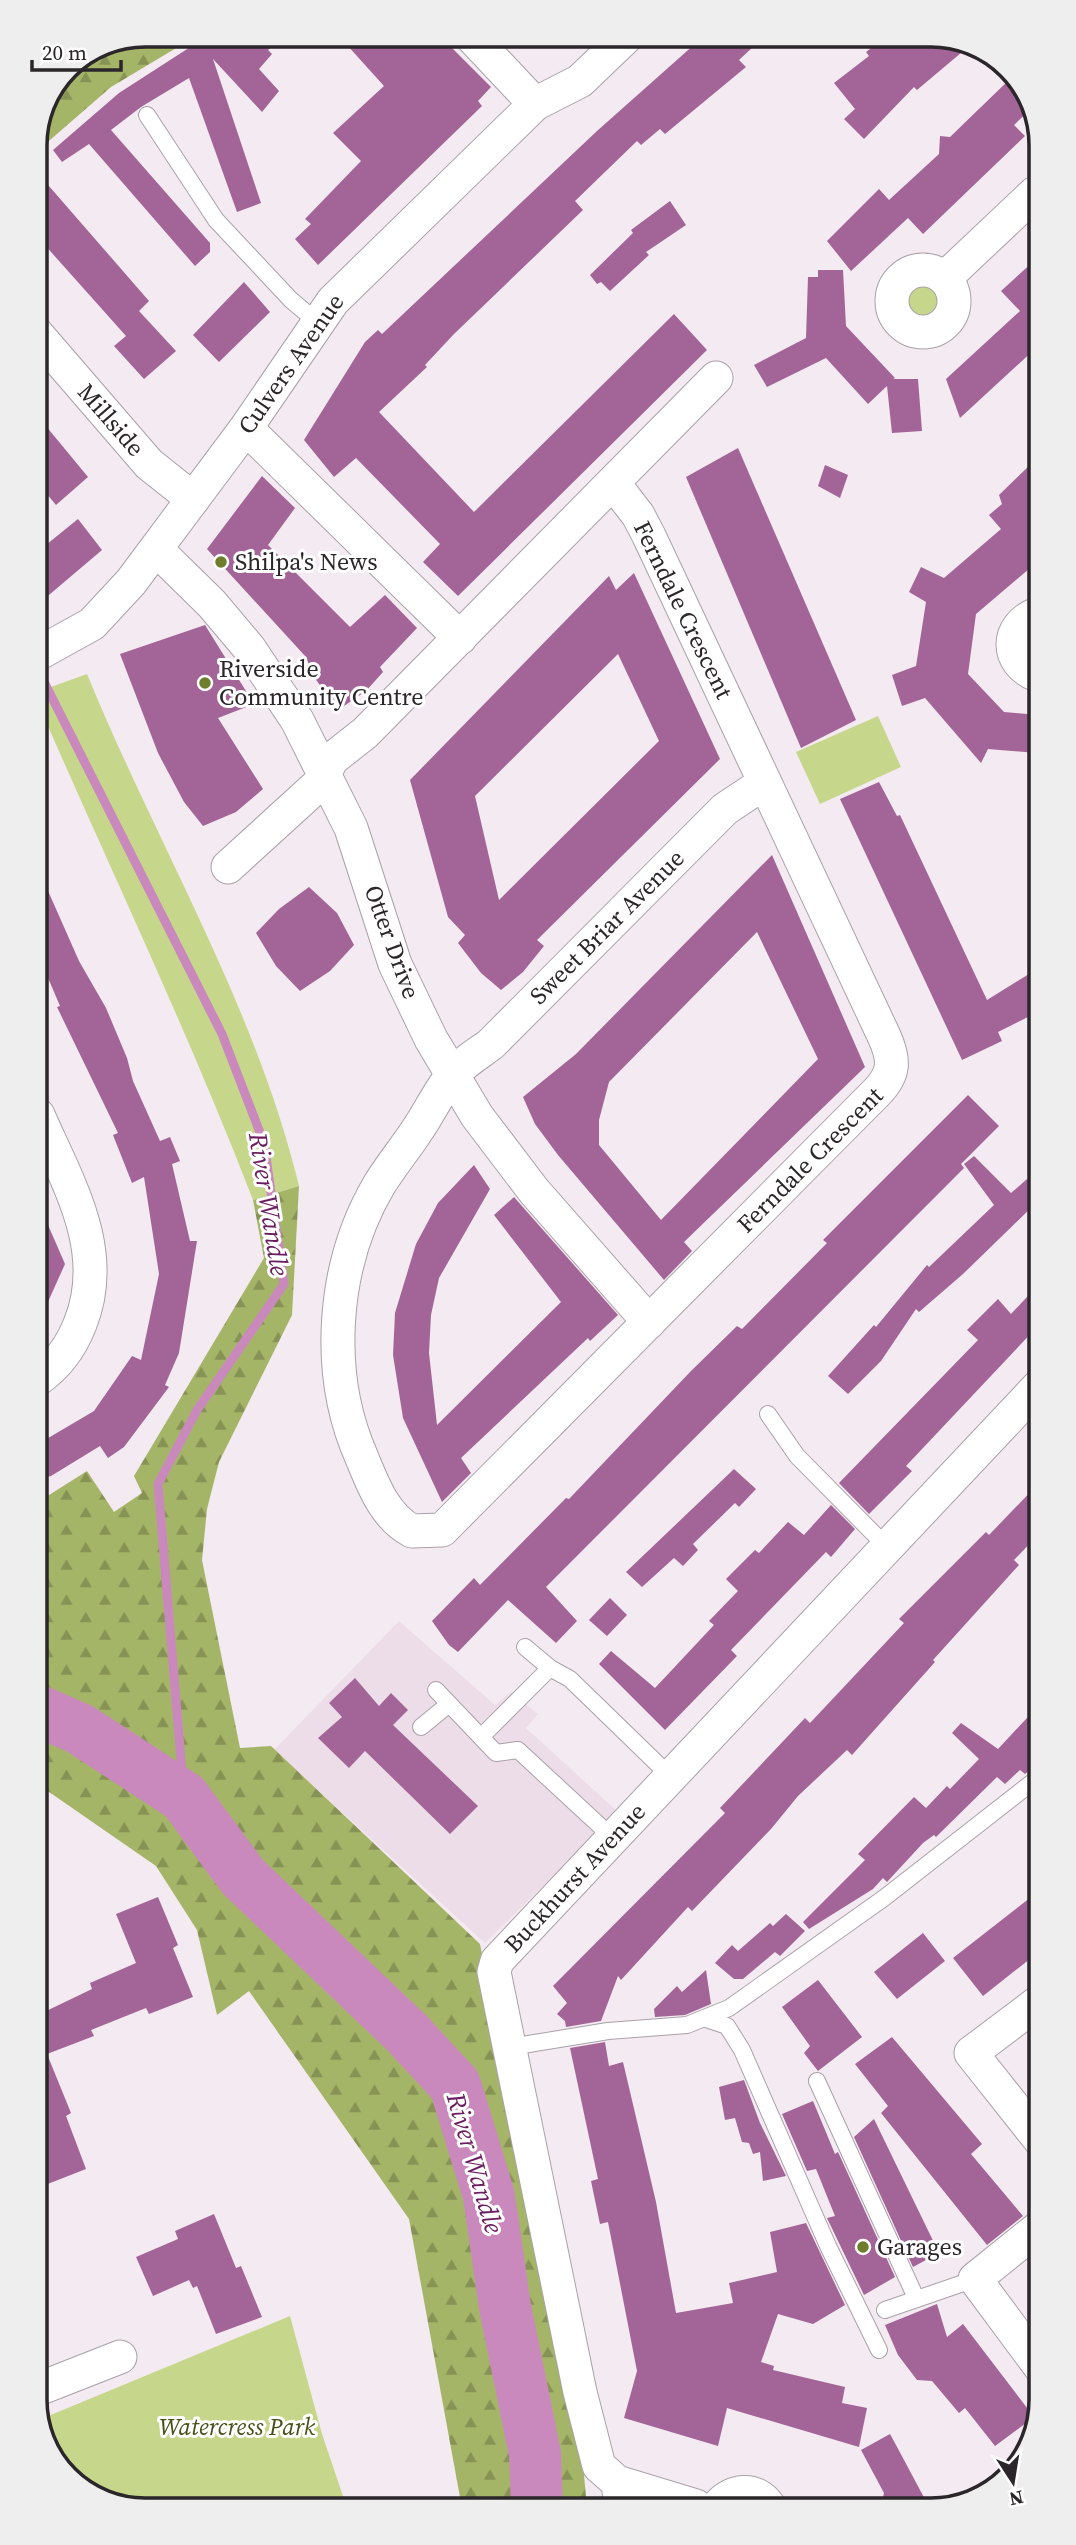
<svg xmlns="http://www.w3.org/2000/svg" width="1076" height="2545" font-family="'Source Serif 4',serif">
<defs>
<pattern id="forest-firs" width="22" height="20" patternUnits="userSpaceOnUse" patternTransform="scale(1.75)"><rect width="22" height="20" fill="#a5b567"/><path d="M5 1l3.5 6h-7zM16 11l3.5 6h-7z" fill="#879355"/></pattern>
</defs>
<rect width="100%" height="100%" fill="#f4eaf1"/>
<polygon fill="#eddde9" points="399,1621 495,1705 511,1692 538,1714 526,1728 618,1812 485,1943 274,1750"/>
<g fill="#c6d78b">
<circle cx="923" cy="301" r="19"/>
<path d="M87,674c70,171 168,331 212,512l-46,14c-65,-169 -144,-333 -216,-499v-9z"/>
<polygon points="878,716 901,767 820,804 796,752"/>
<polygon points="290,2316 322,2434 347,2508 138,2510 78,2487 41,2435 41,2419"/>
</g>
<g fill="url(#forest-firs)">
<polygon points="145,35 198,35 111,87 35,153 35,139 68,67"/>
<polygon points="299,1186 292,1315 219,1462 207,1509 202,1560 240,1748 271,1746 480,1944 583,2465 587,2507 462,2508 409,2219 249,1991 217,2015 197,1930 156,1866 39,1785 38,1502 87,1471 114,1512 142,1493 134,1476 264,1258 253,1200"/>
</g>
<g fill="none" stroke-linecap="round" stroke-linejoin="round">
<polyline stroke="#ca89bd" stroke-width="9" points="36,666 222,1034 264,1143 284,1284 197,1410 158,1484 184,1797"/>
<polyline stroke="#ca89bd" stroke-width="52" points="39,1711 80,1729 184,1797 243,1877 406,2032 455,2085 489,2196 505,2307 535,2454 537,2507"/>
</g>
<g fill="#a36597" fill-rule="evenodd">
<polygon points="192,35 283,35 268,50 272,54 259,69 279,91 262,112 213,59 261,203 237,212 189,78 141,107 111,130 210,243 210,252 195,266 89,144 62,162 53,150 119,93 198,42"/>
<polygon points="338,35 407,35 420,48 434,35 439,35 491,87 478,101 482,106 318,265 295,239 311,224 305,219 361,161 333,133 384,86"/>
<polygon points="705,35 766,35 739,60 746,67 665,134 660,129 641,145 637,141 575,201 583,210 454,334 425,365 427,367 379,412 474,512 674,314 707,350 458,596 423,562 440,544 356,458 334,477 304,440 365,342 378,330 382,334 597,131"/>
<polygon points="888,35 938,35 968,47 917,90 914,87 864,139 844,119 855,109 834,83 869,56 866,52"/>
<polygon points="1012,77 1033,107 1014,125 1025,136 923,234 908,218 851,271 827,241 879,189 889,200 939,154 940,136 950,137"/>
<polygon points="35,170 149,301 139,311 176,351 144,379 114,346 126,336 35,234"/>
<polygon points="670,201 686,225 646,252 649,255 610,291 601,282 597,284 590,275 633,233 631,230"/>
<polygon points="1036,259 1036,348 960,418 946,379 1020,311 1001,291"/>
<polygon points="818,270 843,270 846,326 895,378 893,379 918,379 922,431 892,433 887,386 868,404 826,358 767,387 754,365 806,338 808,277 818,277"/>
<polygon points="244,282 270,312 219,362 193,335"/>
<polygon points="36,414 88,477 56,505 36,481"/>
<polygon points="738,448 856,720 801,748 686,477"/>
<polygon points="1036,459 1036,563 976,614 968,674 1004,712 1037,715 1037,753 988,749 981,763 925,698 902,706 892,675 916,666 926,602 909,592 921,567 944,578 1001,529 989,515 1002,504 999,495"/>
<polygon points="825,465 848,475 840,498 818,486"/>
<polygon points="262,476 295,508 268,545 350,627 385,595 417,628 380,667 383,672 366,691 338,710 314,677 306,657 207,549"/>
<polygon points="78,519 102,550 36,606 36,553"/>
<path d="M634,573l86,186 -183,181 7,6 -21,26 -22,18 -20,-17 -23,-30 7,-8 -17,-18 -38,-137 199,-204 7,14zM618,654l41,87 -160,159 -24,-104z"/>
<polygon points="205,625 254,704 218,718 263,789 236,812 203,826 184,802 158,753 120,654"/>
<polygon points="879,782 897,816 900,815 987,1000 1037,969 1038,1012 998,1032 1002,1041 962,1060 840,799"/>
<path d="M772,855l93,212 -181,175 8,9 -28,29 -106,-125 -23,-31 -12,-27 53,-43zM757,932l61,127 -157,161 -62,-75v-25l10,-38z"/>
<polygon points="37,866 79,961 106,1008 127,1058 133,1081 160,1141 170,1137 180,1161 172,1164 190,1241 197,1241 179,1353 165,1385 169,1387 124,1447 108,1458 100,1446 51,1476 38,1479 38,1444 94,1411 132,1356 141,1360 159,1274 144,1177 132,1183 113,1135 118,1133 57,1007 60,1006 37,952"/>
<polygon points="309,887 337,913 354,945 330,971 300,991 276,966 256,933 279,909"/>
<polygon points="968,1095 999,1126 961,1164 964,1168 546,1587 577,1621 556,1643 508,1600 458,1652 449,1645 432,1621 474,1578 480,1585 566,1498 569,1499 691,1371 737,1326 742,1329 827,1243 823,1240"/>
<polygon points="974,1156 1011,1193 1027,1179 1038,1189 1038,1201 963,1274 919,1312 916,1309 881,1361 848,1394 828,1376 874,1325 876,1327 927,1265 929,1267 994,1205 964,1164"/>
<polygon points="474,1165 490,1189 439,1278 431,1315 429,1353 437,1425 561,1302 494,1215 514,1197 618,1315 590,1341 588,1338 461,1458 471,1473 442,1502 403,1418 393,1355 395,1313 416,1244 438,1203"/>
<polygon points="38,1202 65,1264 38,1324"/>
<polygon points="1038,1285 1038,1326 906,1466 912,1471 869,1514 839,1483 978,1340 967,1330 998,1299 1011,1314"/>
<polygon points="734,1469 756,1489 739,1507 735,1503 693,1544 698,1550 683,1566 674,1558 642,1587 626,1572"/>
<polygon points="1039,1483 1039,1534 1014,1560 1019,1565 933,1660 935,1662 852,1755 847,1750 798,1796 771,1829 692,1911 688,1907 621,1980 618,1976 601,2021 566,2027 565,2021 557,2014 567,2003 553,1986 725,1813 720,1808 805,1718 810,1723 904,1623 899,1619 986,1532 989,1535"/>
<polygon points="831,1505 855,1529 831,1557 826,1552 731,1650 737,1656 665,1730 599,1664 611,1651 655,1688 714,1625 709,1621 738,1591 726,1579 755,1550 759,1553 788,1522 804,1535"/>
<polygon points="610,1598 627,1615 607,1636 589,1620"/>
<polygon points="355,1678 379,1706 391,1693 408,1710 393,1725 478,1806 450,1834 365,1751 349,1768 318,1738 342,1717 329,1703"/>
<polygon points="1039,1705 1039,1762 1033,1768 1025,1774 1020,1770 1005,1784 997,1777 936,1837 934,1835 923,1843 887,1882 883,1878 873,1889 809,1929 803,1922 865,1860 858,1854 914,1797 926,1808 947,1786 950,1789 979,1759 952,1733 961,1723 998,1749"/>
<polygon points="1040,1890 1040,1951 983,1996 953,1958"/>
<polygon points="158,1897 178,1945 173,1948 193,1997 149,2014 146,2008 91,2030 94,2036 47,2054 71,2113 66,2116 86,2169 40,2187 40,2014 92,1989 90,1983 136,1963 116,1914"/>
<polygon points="786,1914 805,1931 780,1956 775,1952 743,1979 734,1979 715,1963 732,1945 738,1951 770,1923 773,1926"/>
<polygon points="923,1933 945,1961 897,1999 874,1972"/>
<polygon points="706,1970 711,2004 685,2015 655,2017 654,2009 677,1986 682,1992"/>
<polygon points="818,1980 862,2037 818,2071 804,2053 810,2046 782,2007"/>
<polygon points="892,2037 982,2144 971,2154 1023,2216 987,2245 881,2113 888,2106 855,2064"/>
<polygon points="605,2042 609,2066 623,2062 656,2202 676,2313 733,2303 729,2283 777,2272 770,2232 806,2223 845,2305 813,2324 778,2314 761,2362 774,2366 773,2370 845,2387 842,2403 867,2408 859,2447 727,2408 718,2446 624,2418 637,2371 608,2222 600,2224 591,2181 598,2179 570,2048"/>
<polygon points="744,2080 760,2123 786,2176 763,2181 760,2152 753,2154 749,2143 742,2142 735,2118 725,2120 719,2087"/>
<polygon points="813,2101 835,2154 838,2152 895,2277 864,2295 827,2218 835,2216 816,2169 807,2171 782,2114"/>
<polygon points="874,2119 939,2253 913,2267 854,2137"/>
<polygon points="214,2214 236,2268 241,2266 262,2317 216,2334 197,2286 193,2288 189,2280 153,2296 136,2257 178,2239 175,2231"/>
<polygon points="937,2304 947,2337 963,2324 1034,2417 995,2446 965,2408 959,2413 932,2381 917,2380 898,2355 885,2325"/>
<polygon points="890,2434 896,2445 928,2505 881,2505 884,2493 861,2450"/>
</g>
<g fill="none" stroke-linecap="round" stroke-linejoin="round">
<g stroke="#aaa1a8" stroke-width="18">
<g id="service">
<polyline points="147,115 216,220 291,300 316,321"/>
<polyline points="768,1414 797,1456 886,1546"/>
<polyline points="525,1647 550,1668 570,1679 671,1777"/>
<polyline points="436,1690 496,1753 518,1750 613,1838"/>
<polyline points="421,1727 449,1704"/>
<polyline points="481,1737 550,1668"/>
<polyline points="706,2019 727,2026 742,2050 828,2246 879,2350"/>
<polyline points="510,2047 608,2031 687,2025 729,2008 884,1898 1039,1777"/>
<polyline points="817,2081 916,2298"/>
<polyline points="885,2310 975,2279"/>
<polyline points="609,2476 612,2507"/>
</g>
</g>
<g stroke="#aaa1a8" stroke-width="35">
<g id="minor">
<polyline points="470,35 535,104"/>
<circle cx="923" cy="301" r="31"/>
<polyline points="945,278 1035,193"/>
<polyline points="36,333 149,464 193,499"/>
<polyline points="246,428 460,638"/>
<path d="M614,484l24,31 11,21 235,500c11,24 11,38 -8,57l-434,437 -30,1c-27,-14 -39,-46 -50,-73 -38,-85 -30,-193 17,-273 11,-18 25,-35 37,-53 12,-17 21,-37 34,-54 9,-13 28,-24 41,-34l234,-235 39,-26"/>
<polyline points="156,549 212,604 249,648 297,720 351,828 395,964 431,1039 477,1116 534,1191 649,1322"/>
<path d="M1037,614c-32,12 -32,49 0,61"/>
<polyline points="36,655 92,624 131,582 246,428 333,301 535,104 580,81 628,35"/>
<polyline points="228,867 319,784 332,759 365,733 716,378"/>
<path d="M38,1115c29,67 72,135 42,209 -9,23 -22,41 -42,55"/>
<polyline points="1040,2001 971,2053 1040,2140"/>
<polyline points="1041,2226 975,2279 1041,2368"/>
<polyline points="41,2388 120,2357"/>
<polyline points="696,2506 617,2482 599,2466 580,2392 494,1972 497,1961 1038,1387"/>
<path d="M718,2506c14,-16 37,-20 51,0"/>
</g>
</g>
<use href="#service" stroke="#fff" stroke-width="16"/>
<use href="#minor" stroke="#fff" stroke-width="33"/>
</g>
<g fill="#6f7e2c" stroke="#fff" stroke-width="2.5">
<circle cx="221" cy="562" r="7"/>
<circle cx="205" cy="683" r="7"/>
<circle cx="863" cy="2247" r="7"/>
</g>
<g text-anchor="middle" stroke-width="6" stroke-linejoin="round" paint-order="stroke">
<g font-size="24" fill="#2a2629" stroke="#fff">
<text transform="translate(291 364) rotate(-55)" y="8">Culvers Avenue</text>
<text transform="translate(111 420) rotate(49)" y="8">Millside</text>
<text transform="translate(683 610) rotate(64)" y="8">Ferndale Crescent</text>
<text transform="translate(607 927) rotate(-45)" y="8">Sweet Briar Avenue</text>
<text transform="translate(392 942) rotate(70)" y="8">Otter Drive</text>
<text transform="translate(810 1160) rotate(-45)" y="8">Ferndale Crescent</text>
<text transform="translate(575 1878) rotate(-47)" y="8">Buckhurst Avenue</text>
</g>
<g font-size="24" fill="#2a2629" stroke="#fff" text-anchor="start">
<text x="235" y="570">Shilpa's News</text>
<text x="219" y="677">Riverside<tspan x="219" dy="28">Community Centre</tspan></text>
<text x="877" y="2255">Garages</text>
</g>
<g font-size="24" font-style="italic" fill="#465017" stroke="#fff">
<text x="237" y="2435">Watercress Park</text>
</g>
<g font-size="26" font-style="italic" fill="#6a1d5f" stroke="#fff">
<text transform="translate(269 1204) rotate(81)" y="9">River Wandle</text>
<text transform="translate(475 2163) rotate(74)" y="9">River Wandle</text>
</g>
</g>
<path d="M0 0H1076V2545H0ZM145 47H931A98 98 0 0 1 1029 145V2400A98 98 0 0 1 931 2498H145A98 98 0 0 1 47 2400V145A98 98 0 0 1 145 47Z" fill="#eee" fill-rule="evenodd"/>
<path fill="none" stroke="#2a2629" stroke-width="3.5" d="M145 47H931A98 98 0 0 1 1029 145V2400A98 98 0 0 1 931 2498H145A98 98 0 0 1 47 2400V145A98 98 0 0 1 145 47Z"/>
<g transform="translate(1013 2482) rotate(168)" stroke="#ffffff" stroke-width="5" paint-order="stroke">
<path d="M0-5L12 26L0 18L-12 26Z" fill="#2a2629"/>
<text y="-10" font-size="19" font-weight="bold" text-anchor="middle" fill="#2a2629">N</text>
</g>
<path d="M32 60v10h89v-10" fill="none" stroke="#2a2629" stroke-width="3.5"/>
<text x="42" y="60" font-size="21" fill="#2a2629" stroke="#ffffff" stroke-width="5" paint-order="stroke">20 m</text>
</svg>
